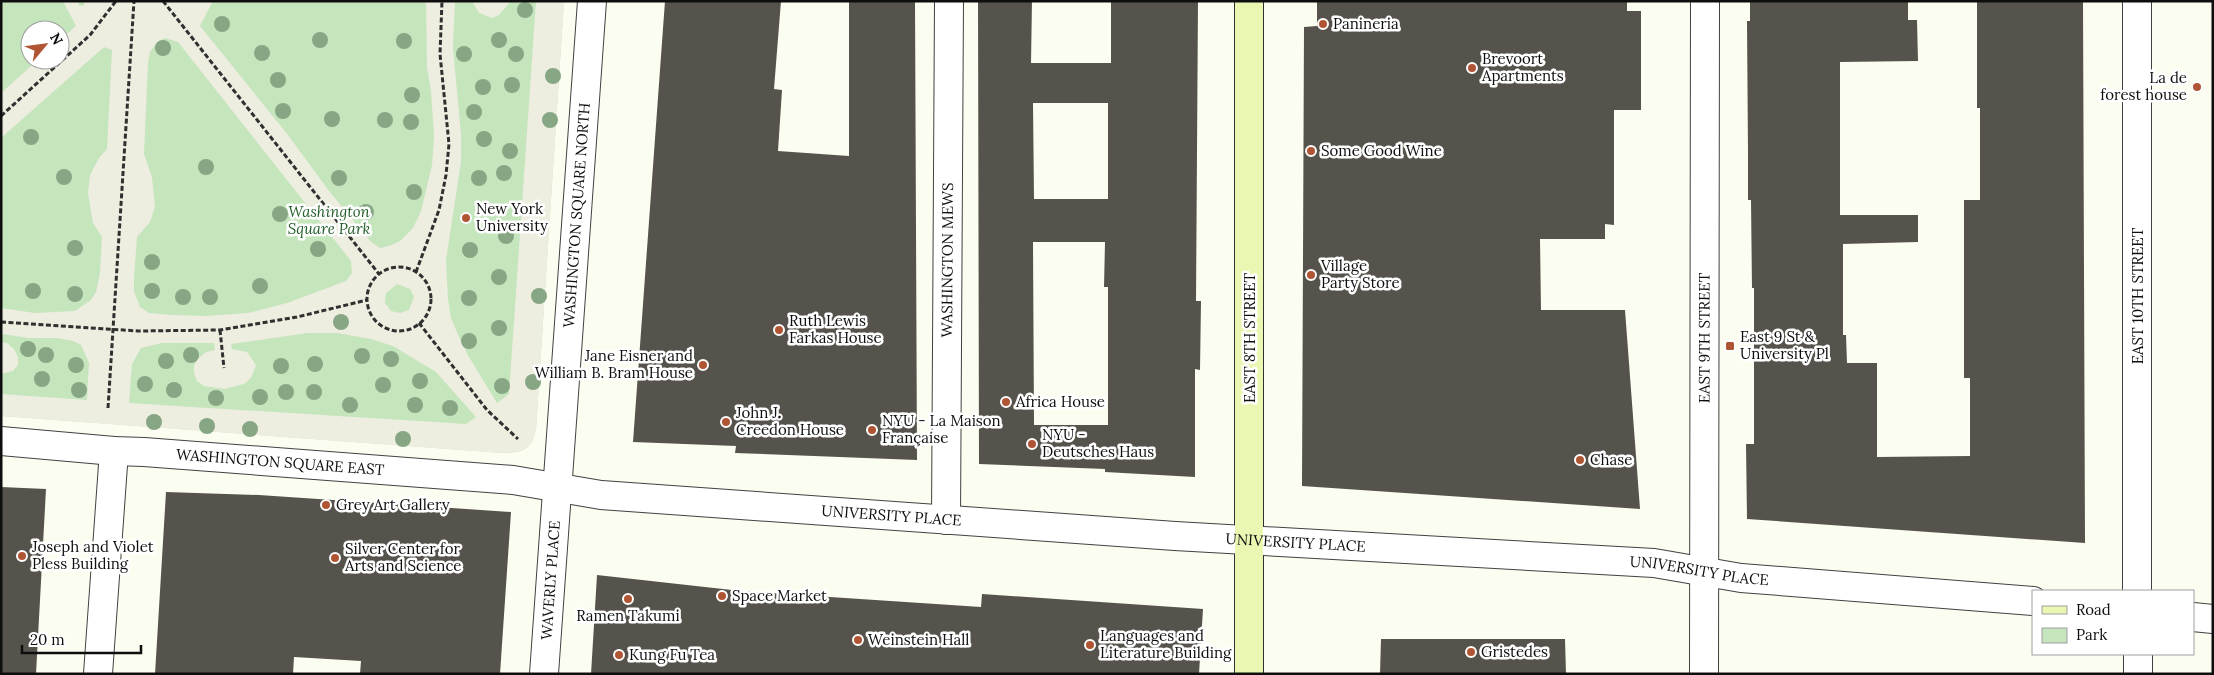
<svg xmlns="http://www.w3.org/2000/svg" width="2214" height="675" font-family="Lora,serif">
<rect width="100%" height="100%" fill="#fcfdf1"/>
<path fill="#c5e5bd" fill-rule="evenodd" d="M1,1h563l-28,428c-5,21 -11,23 -33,24l-502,-37zM30,30h30v30h-30z"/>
<g fill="#edede0" fill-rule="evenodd">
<path d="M63,1h14l3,5 4,-1 1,-4h128l-13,25 88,109 41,56 42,51 9,6 9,-2 11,-5 13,-13 8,-17 11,-46 2,-28 -3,-46 -4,-24 -1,-66h29l-2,46 8,88v27l-15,98 2,39 3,19 8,19 10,20 28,46 12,-9 27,-393h28l-28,428 -3,12 -5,6 -6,4 -19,2 -502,-37v-22l86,6 2,-37 -8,-18 -8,-4 -16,-3h-29l-25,-4 -2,5v-31l34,5 40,-2 16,-11 5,-8 4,-19 2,-36 -9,-14 -5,-30 2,-18 9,-17 8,-9 5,-99 -8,-3 -103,91v-45l37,-33h22v-20l16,-14zM165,38l13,4 173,219 1,12 -6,8 -59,22 -39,10 -43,3 -32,-1 -24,-2 -9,-6 -6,-16v-13l3,-41 13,-15 5,-15 -3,-30 -8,-23 4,-91 2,-11 7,-10zM397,284l13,5 4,8 -5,13 -9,3 -9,-2 -6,-8 1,-10zM308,333h29l34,6 22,7 43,26 40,45 -10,7 -337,-21 3,-39 9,-16 21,-5h52l1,7 -9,2 -7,6 -5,7v8l3,8 7,5 20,3 20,-5 7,-6 5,-13 -9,-13 -15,-3 -1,-5z"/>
<polygon points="472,1 511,1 499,15 492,18 479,13"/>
<polygon points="1,342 7,343 14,349 18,357 18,365 13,371 1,374"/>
</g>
<g fill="#56534c" fill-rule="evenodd">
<polygon points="665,1 781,1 774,89 782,90 778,151 849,156 849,1 915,1 917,460 735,453 736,446 633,442"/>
<path d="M978,1h54l-1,62h80v-62h87l-2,300h5l-1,69 -5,-1v108l-90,-5v-3l-126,-5zM1033,103h75v96h-74zM1033,242h72l-1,45h4v138h-74z"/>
<polygon points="1317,1 1627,1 1627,11 1641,11 1641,110 1614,110 1614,225 1605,224 1605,239 1540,239 1541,310 1625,310 1640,509 1302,486 1304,27 1317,26"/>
<polygon points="1750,1 1908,1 1908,20 1917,20 1918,61 1840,62 1840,215 1918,215 1918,242 1843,244 1843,335 1846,335 1847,363 1877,363 1877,457 1970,456 1970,378 1964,378 1964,200 1980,200 1980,108 1977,108 1977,1 2083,1 2085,543 1747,519 1746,444 1754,444 1754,288 1752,288 1751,200 1748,200 1748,153 1747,21 1750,21"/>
<polygon points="1,487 46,489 36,674 1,674"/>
<polygon points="166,492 259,495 511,512 500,674 360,674 361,661 294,657 293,674 155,674"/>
<polygon points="597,575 741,591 981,607 982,594 1203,609 1199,674 591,674"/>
<polygon points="1381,639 1565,639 1566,674 1380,674"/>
</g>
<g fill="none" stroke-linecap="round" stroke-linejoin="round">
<g stroke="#414141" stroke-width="30">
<g id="street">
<path id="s1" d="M1,441l113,10 30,1 369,28 88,15 574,41 479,27 87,15 292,23"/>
<path id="s2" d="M946,520l3,-519"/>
<polyline points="2137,591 2137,1"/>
<polyline points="2193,617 2213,619"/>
<polyline points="2138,654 2138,674"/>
<polyline points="98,674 114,451"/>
<path id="s3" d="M544,674l48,-673"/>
<path id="s4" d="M1704,674l1,-673"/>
</g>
</g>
<g stroke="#303030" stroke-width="30">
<polyline id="secondary" points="1249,674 1249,1"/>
</g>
<g stroke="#303030" stroke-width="3" stroke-dasharray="5 2.5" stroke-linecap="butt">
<polyline points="163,1 379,274"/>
<polyline points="1,116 90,35 116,1"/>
<circle cx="399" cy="299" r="32"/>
<polyline points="416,272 439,210 446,175 449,144 440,54 442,1"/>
<polyline points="1,322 138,331 220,330 297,317 367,300"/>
<polyline points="419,323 487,410 518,439"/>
<polyline points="220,330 224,368"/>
<polyline points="108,408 134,1"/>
</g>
<use href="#street" stroke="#fff" stroke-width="28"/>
<use href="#secondary" stroke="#e9f7b2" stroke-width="28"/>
</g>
<g fill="#86a684">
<circle cx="525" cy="10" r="8"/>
<circle cx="222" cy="24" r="8"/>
<circle cx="320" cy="40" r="8"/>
<circle cx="499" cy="40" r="8"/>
<circle cx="404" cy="41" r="8"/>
<circle cx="163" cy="48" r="8"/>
<circle cx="262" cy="53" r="8"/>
<circle cx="464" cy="54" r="8"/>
<circle cx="516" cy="54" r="8"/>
<circle cx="553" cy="76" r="8"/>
<circle cx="278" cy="80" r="8"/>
<circle cx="512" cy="85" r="8"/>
<circle cx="483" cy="87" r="8"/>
<circle cx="412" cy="95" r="8"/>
<circle cx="283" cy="111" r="8"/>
<circle cx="474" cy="112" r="8"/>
<circle cx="332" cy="119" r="8"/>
<circle cx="385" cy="120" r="8"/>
<circle cx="550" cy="120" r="8"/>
<circle cx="411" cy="122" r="8"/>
<circle cx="31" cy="137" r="8"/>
<circle cx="484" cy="139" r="8"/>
<circle cx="510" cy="151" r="8"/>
<circle cx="206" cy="167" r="8"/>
<circle cx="504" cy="173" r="8"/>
<circle cx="64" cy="177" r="8"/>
<circle cx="339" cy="178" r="8"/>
<circle cx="479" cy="178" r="8"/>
<circle cx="414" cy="192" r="8"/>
<circle cx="366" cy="212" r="8"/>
<circle cx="280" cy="214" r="8"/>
<circle cx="506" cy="236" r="8"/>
<circle cx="75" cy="248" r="8"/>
<circle cx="318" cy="249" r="8"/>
<circle cx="470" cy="250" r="8"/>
<circle cx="152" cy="262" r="8"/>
<circle cx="499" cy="277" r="8"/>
<circle cx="260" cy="286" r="8"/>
<circle cx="33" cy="291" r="8"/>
<circle cx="152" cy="291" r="8"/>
<circle cx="75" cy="294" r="8"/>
<circle cx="539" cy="296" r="8"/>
<circle cx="183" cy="297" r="8"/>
<circle cx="210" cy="297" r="8"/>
<circle cx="469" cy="298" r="8"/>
<circle cx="341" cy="322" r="8"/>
<circle cx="499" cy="328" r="8"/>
<circle cx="469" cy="341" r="8"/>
<circle cx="28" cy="349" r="8"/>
<circle cx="46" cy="355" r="8"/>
<circle cx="191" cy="355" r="8"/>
<circle cx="362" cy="356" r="8"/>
<circle cx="391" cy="359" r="8"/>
<circle cx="166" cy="361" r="8"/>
<circle cx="315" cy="364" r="8"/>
<circle cx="76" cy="365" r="8"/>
<circle cx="281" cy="366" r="8"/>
<circle cx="42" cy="379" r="8"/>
<circle cx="420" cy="381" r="8"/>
<circle cx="533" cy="382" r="8"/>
<circle cx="145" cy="384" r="8"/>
<circle cx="383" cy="385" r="8"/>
<circle cx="502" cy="386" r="8"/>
<circle cx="79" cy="390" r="8"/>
<circle cx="174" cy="390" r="8"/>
<circle cx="286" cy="392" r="8"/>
<circle cx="314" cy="392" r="8"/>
<circle cx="260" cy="397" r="8"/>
<circle cx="216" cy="398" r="8"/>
<circle cx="350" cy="405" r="8"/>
<circle cx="415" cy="405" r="8"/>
<circle cx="450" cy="408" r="8"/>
<circle cx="154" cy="422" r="8"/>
<circle cx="207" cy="426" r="8"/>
<circle cx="250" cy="429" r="8"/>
<circle cx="403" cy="439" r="8"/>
</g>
<g fill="#b05534" stroke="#fff" stroke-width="2">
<circle cx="1323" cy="24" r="5"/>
<circle cx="1472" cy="68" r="5"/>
<circle cx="2197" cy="87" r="5"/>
<circle cx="1311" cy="151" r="5"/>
<circle cx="466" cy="218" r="5"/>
<circle cx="1311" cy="275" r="5"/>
<circle cx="779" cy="330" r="5"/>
<rect x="1725" y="341" width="10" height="10" rx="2.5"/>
<circle cx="703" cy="365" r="5"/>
<circle cx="1006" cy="402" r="5"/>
<circle cx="726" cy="422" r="5"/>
<circle cx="872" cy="430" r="5"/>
<circle cx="1032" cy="444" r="5"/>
<circle cx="1580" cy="460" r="5"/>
<circle cx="326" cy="505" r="5"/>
<circle cx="22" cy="556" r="5"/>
<circle cx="335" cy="558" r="5"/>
<circle cx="722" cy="596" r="5"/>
<circle cx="628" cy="599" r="5"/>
<circle cx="858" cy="640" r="5"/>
<circle cx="1090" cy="645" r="5"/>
<circle cx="1471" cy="652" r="5"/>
<circle cx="619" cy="655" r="5"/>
</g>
<g text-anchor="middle" stroke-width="5" stroke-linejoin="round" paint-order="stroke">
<g font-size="15" fill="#0e0e0e" stroke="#fff" text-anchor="start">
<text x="1333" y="29">Panineria</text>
<text x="1482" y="64">Brevoort<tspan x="1482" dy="17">Apartments</tspan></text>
<text x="2187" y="83" text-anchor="end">La de<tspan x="2187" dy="17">forest house</tspan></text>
<text x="1321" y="156">Some Good Wine</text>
<text x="476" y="214">New York<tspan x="476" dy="17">University</tspan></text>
<text x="1321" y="271">Village<tspan x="1321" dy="17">Party Store</tspan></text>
<text x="789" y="326">Ruth Lewis<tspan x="789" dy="17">Farkas House</tspan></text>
<text x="1740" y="342">East 9 St &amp;<tspan x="1740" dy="17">University Pl</tspan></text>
<text x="693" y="361" text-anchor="end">Jane Eisner and<tspan x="693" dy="17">William B. Bram House</tspan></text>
<text x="1016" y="407">Africa House</text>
<text x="736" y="418">John J.<tspan x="736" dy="17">Creedon House</tspan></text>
<text x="882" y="426">NYU - La Maison<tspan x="882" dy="17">Française</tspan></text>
<text x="1042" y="440">NYU -<tspan x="1042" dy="17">Deutsches Haus</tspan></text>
<text x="1590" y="465">Chase</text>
<text x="336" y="510">Grey Art Gallery</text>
<text x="32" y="552">Joseph and Violet<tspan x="32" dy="17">Pless Building</tspan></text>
<text x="345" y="554">Silver Center for<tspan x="345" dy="17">Arts and Science</tspan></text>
<text x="732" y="601">Space Market</text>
<text x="628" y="621" text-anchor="middle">Ramen Takumi</text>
<text x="1100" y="641">Languages and<tspan x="1100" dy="17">Literature Building</tspan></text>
<text x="868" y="645">Weinstein Hall</text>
<text x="1481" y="657">Gristedes</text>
<text x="629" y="660">Kung Fu Tea</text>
</g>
<g font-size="15" font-style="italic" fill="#255f2b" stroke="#fff">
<text x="329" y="217">Washington<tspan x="329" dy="17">Square Park</tspan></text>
</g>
<g font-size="15" fill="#0e0e0e" stroke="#fff">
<text dy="5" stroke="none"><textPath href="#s3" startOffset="460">WASHINGTON SQUARE NORTH</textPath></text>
<text dy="5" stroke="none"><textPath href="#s2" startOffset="260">WASHINGTON MEWS</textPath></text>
<text transform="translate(2138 296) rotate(-90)" y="5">EAST 10TH STREET</text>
<text transform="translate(1250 338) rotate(-90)" y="5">EAST 8TH STREET</text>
<text dy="5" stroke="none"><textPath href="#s4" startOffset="336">EAST 9TH STREET</textPath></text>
<text dy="5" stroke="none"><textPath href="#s1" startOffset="280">WASHINGTON SQUARE EAST</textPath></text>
<text dy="5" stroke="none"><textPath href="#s1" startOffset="894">UNIVERSITY PLACE</textPath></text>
<text dy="5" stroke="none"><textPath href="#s1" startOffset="1299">UNIVERSITY PLACE</textPath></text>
<text dy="5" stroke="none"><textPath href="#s1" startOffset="1704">UNIVERSITY PLACE</textPath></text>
<text dy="5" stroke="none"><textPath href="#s3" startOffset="94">WAVERLY PLACE</textPath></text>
</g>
</g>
<rect width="2214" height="675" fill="none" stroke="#0e0e0e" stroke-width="5"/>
<rect x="2032" y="590" width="162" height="65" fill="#ffffff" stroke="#9f9f9f"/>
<rect x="2042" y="606" width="25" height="8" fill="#e9f7b2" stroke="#9f9f9f"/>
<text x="2076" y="615" font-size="15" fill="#0e0e0e">Road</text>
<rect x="2042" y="628" width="25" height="15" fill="#c5e5bd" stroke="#9f9f9f"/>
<text x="2076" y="640" font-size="15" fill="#0e0e0e">Park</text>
<g transform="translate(45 45) rotate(61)"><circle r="24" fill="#ffffff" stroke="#9f9f9f"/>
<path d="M0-4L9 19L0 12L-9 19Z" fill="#b05534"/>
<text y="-8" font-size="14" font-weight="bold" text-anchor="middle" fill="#0e0e0e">N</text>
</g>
<path d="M22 645v8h119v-8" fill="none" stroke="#0e0e0e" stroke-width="2.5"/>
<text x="30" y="645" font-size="15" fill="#0e0e0e" stroke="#ffffff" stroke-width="4" paint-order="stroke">20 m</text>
</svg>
